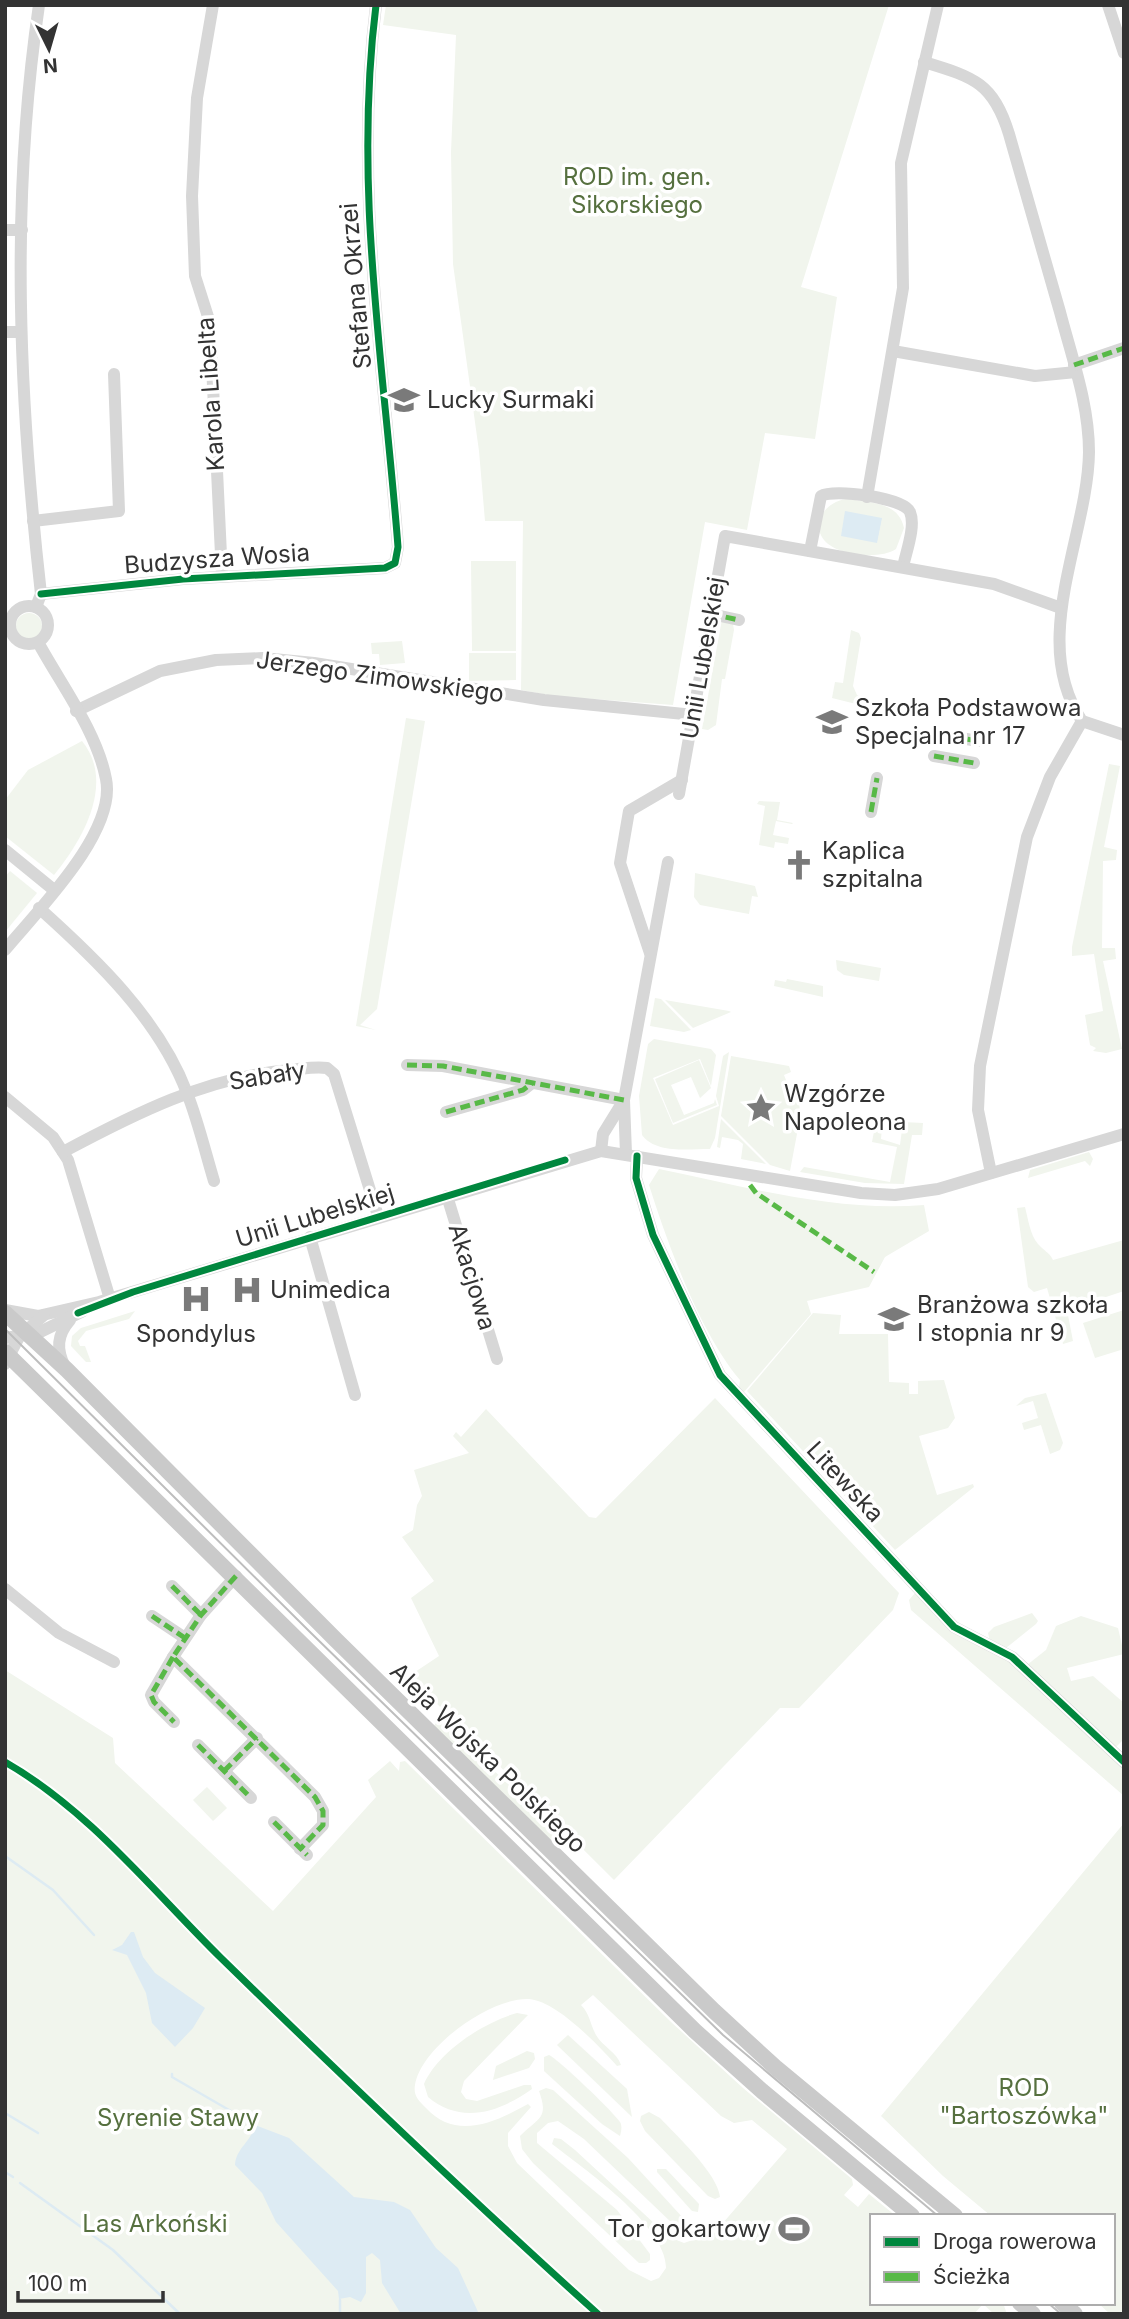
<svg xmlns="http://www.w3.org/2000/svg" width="1129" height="2319" font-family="Inter,sans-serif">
<rect width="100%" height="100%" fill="#fff"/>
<g fill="#f1f5ed" fill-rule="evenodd">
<polygon points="386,5 889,5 801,287 837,297 815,439 765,433 747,530 705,522 673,705 554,696 521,690 523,521 485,521 479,451 453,264 451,152 456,35 383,25"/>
<path d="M849,499c21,4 50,3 55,29l-8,21c-16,11 -59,7 -72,-9 -15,-19 5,-41 25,-41z"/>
<polygon points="471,561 516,561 516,651 472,651"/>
<circle cx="29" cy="626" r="13"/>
<polygon points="722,619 733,624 734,630 725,679 722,679 716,725 708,730 702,729"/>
<polygon points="851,630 859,633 861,638 853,686 857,695 865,699 864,706 832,698 835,682 843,683"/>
<polygon points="402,641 405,663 380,665 379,654 372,654 371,643"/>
<polygon points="469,653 516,653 516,680 469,681"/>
<polygon points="406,718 425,721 377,1009 360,1025 376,1030 356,1026"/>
<path d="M82,741c34,42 0,100 -28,134l-49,-39v-36l23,-30z"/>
<polygon points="1109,764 1120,766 1104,847 1117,850 1116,860 1103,861 1102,948 1115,948 1116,959 1103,961 1122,1049 1106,1053 1093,1051 1096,1048 1090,1045 1085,1015 1103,1011 1094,954 1072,956 1072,947"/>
<polygon points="759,801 780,802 777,820 793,823 792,824 776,821 773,835 789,838 788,844 775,842 774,848 759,845 765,806 757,804"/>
<polygon points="10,871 37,893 5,932 5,877"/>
<polygon points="695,873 755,886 758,897 752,896 749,914 700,905 694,897"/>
<polygon points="836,960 881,968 879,981 844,975 837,970"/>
<polygon points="787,979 823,986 823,997 774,986 775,980 786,982"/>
<polygon points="655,998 661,999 691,1030 684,1032 650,1026"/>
<polygon points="665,1000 729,1011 731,1012 693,1028"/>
<path d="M654,1039l57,10 5,6 -5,31 -11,-27 -47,19 20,47 46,-19 -3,-10 7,-40 6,-4 -14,86 -5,11c-21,0 -54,5 -68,-14l-3,-39 9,-52z"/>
<polygon points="731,1056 789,1066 791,1072 784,1075 788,1085 795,1082 796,1086 793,1087 795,1095 799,1094 800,1118 790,1171 770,1165 721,1116"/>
<polygon points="699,1060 711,1088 700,1098 691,1077 671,1085 684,1115 714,1103 715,1099 717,1105 673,1123 655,1079"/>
<polygon points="721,1119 766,1164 741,1159 743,1144 738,1140 722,1137 720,1148 717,1147"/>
<polygon points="903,1122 923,1123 922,1135 912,1135 904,1184 865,1183 800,1172 804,1167 890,1182 897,1147 872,1142 875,1126 882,1127 881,1139 900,1145"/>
<polygon points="1089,1152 1093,1159 1090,1166 1085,1161 1028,1178 1030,1170"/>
<path d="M659,1169c88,18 175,43 265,36l5,26 -44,26 -16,30 -62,14 4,13 -67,78 -5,-4 1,-8c-40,-47 -72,-135 -91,-195z"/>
<path d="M1025,1207c3,11 5,28 13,37 6,7 11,8 15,16l71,-20v51l-57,19 6,31 -10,3 -16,-56 -13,4 -6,-5 -11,-79z"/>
<polygon points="1124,1310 1124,1349 1095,1358 1083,1323"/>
<polygon points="135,1311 129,1319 86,1331 78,1341 80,1346 85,1346 91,1362 86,1362 71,1346 72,1336 81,1328"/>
<polygon points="813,1313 841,1315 839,1334 888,1334 889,1382 909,1383 909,1394 918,1394 918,1381 944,1380 955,1418 948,1428 919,1436 937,1495 973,1484 974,1487 895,1550 747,1391"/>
<polygon points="1046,1393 1063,1443 1060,1450 1050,1454 1041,1425 1024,1430 1022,1423 1038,1418 1033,1401 1016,1406 1025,1398"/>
<polygon points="715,1398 899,1593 893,1610 799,1708 780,1708 614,1880 409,1676 439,1656 411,1598 434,1581 402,1537 413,1530 417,1505 422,1496 414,1470 469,1453 453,1436 456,1432 461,1437 486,1409 589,1517 596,1518"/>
<polygon points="915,1593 951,1632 1009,1661 1124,1766 1124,1796 911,1610 909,1600"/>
<polygon points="1032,1613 1038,1621 1036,1624 1006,1648 990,1641 988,1633 994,1627"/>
<polygon points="1081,1616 1118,1628 1124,1654 1067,1668 1071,1681 1093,1676 1124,1703 1124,1739 1116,1747 1027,1665 1046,1650 1056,1626"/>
<path d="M5,1670l108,68 2,25 158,148 103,-114 -8,-17 22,-19 9,10 1,-9 5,-1 266,261 72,66 109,91 1,6 -9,10 14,12 11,-13 27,22h-24v87h131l4,11h-13l-11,-10 -9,10h-969zM593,1995l128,121 13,7 18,-3 35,29 -78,90 -2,-4 -23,8 -15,-6 -94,-87 -14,-11 -7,-1 -2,6c31,24 115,82 114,124l-7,10 -8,3 -22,-11 -112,-107 -9,-17v-13l23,-26 -3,-3c-32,18 -72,37 -102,4 -7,-7 -13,-12 -11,-23 6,-38 76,-88 114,-86 28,2 70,47 88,67l4,-1c-4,-13 -18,-18 -25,-30 -6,-11 -6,-21 -15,-30z"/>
<polygon points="439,1718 575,1848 572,1851 558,1843 547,1841 432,1729"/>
<polygon points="207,1787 227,1808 213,1821 193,1800"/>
<polygon points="1124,1823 1124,2314 1110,2314 1098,2303 1113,2303 1113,2216 991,2216 943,2176 881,2116"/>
<path d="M517,2013l11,2 -64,66 -3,11 5,7 11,2 47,-16h7l1,4c-32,23 -71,36 -104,8l-4,-13c14,-32 60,-62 93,-71z"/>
<polygon points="568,2035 627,2089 632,2117 557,2045"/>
<polygon points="527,2051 534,2053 535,2059 529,2068 493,2080 496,2066"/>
<path d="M549,2055c9,4 70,62 72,69 1,4 0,8 -1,12l-18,-12 -58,-53v-14z"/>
<path d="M546,2088l7,2 75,68 56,61 -2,6 -10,-2 -88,-84 -26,-18 -10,2 -11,10v10l80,67 33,44v6l-4,3h-7l-106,-100 -11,-14 -2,-13c19,-19 29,-17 19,-45z"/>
<path d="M649,2112l11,6c16,17 58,56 60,79l-5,2 -7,-3 -63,-65 -5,-10 1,-5z"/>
<polygon points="657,2169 666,2169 699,2204 698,2212 692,2211 657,2172"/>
</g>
<g fill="#ddebf3">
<polygon points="845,511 882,518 877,543 841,536"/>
<polygon points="131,1932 134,1932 143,1957 155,1973 205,2008 193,2028 175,2047 152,2023 146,1993 127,1955 112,1950 122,1945"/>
<path d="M255,2125l34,13 65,59 40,5 16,8 26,38 22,20 21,46h-78l-19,-31 -2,-23 -8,-7 -6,4v36l-5,9 -11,-5 -11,2 -1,-8 -62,-69 -14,-29 -27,-28c1,-17 17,-24 20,-40z"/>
</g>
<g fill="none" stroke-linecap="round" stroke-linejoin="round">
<g stroke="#ddebf3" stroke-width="2.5">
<polyline points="5,1856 53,1890 94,1935"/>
<polyline points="172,2074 172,2077 255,2125"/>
<polyline points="5,2113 38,2133"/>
<polyline points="5,2172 13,2177"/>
<polyline points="20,2183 113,2250 180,2314"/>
<polyline points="340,2314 340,2300"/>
</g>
<g stroke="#d7d7d7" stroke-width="12">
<polyline points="213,5 197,98 192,196 195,276 210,323 222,576"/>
<polyline points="1108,5 1124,53"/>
<path d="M924,62c49,15 69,20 85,72 17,59 34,119 51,178 12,46 29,92 29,140 -1,84 -61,189 -7,269l42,14"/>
<polyline points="5,230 22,230"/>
<polyline points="5,332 21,332"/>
<polyline points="893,351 1035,376 1076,372"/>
<polyline points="1074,365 1124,348"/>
<polyline points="867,497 903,288 901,163 938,5"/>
<polyline points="33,521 119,511 114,374"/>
<path d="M810,551l11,-55c13,-8 83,2 89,16 6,14 -4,40 -7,55"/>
<path d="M41,594l142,-15 202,-11 10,-5 3,-16c-14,-183 -45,-358 -22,-542"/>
<circle cx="29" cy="625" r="19"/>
<path d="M36,607l5,-13c-22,-195 -31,-393 -2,-589"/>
<polyline points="711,614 739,620"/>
<polyline points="76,711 160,671 216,660 263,658 314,663 544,700 694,715"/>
<polyline points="938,734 978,741"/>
<polyline points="934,756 974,763"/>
<polyline points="679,794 725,536 994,584 1061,608"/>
<polyline points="871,812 877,778"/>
<polyline points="5,850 54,890"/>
<path d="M39,908c57,51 120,111 148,185 11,28 18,58 27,88"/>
<path d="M5,950c33,-40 112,-118 101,-171 -9,-47 -44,-93 -67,-135"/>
<polyline points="650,953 620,863 629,811 682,780"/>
<polyline points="407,1065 443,1066 624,1100"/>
<polyline points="5,1097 53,1137 68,1160 110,1299"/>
<polyline points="446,1112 523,1090 532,1083"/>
<polyline points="601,1151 603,1134 624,1100"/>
<path d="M63,1152c71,-38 144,-75 226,-82 13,-1 26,-4 38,-2l7,6 44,142"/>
<polyline points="626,1154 624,1100 668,862"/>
<polyline points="637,1156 636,1178 653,1235 720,1375 954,1627 1012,1657 1124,1762"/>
<polyline points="991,1173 978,1110 980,1066 1027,837 1050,777 1082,721"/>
<polyline points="447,1196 497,1359"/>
<polyline points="310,1237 355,1395"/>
<polyline points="5,1310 38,1316 99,1302 601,1151 861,1193 895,1195 938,1189 1124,1134"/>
<polyline points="5,1338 38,1333 83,1311"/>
<polyline points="5,1364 19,1337 44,1315"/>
<path d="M65,1367c-9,-18 -8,-32 5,-47"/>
<polyline points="236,1576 201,1615 173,1657 315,1797 323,1811 323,1825 300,1849"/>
<polyline points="172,1586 201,1615"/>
<polyline points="5,1589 59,1633 114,1662"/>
<polyline points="152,1616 185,1638"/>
<polyline points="173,1657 151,1695 154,1702 174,1722"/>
<polyline points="198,1745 251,1798"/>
<polyline points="224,1771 257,1738"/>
<polyline points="274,1822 307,1855"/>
</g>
<g stroke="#cacaca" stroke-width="16">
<polyline points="5,1313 67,1370 336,1640 714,2011 775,2067 955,2216"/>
<polyline points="5,1352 695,2031 762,2091 912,2216"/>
<polyline points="1020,2303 1033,2314"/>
<polyline points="1062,2303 1075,2314"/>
</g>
<g stroke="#bebebe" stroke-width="2">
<polyline points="5,1329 311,1633 723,2035 938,2216"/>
<polyline points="1048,2303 1061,2314"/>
</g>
<g stroke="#58b947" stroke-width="5" stroke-dasharray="10 5" stroke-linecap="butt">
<polyline points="1074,365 1124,348"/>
<polyline points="711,614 739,620"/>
<polyline points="938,734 978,741"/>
<polyline points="934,756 974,763"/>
<polyline points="871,812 877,778"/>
<polyline points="407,1065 443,1066 624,1100"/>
<polyline points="446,1112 523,1090 532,1083"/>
<polyline points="750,1185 756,1193 874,1272"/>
<polyline points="236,1576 201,1615 173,1657 315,1797 323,1811 323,1825 300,1849"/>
<polyline points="172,1586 201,1615"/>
<polyline points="152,1616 185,1638"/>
<polyline points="173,1657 151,1695 154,1702 174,1722"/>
<polyline points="198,1745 251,1798"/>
<polyline points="224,1771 257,1738"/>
<polyline points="274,1822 307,1855"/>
</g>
<g stroke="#fff" stroke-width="11">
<g id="cycleway">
<path d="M41,594l142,-15 202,-11 10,-5 3,-16c-14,-183 -45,-358 -22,-542"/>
<polyline points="637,1156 636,1178 653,1235 720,1375 954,1627 1012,1657 1124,1762"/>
<polyline points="78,1313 133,1292 565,1160"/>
<path d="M5,1762c84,48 147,128 215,195 124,121 249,241 378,357"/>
</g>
</g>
<use href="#cycleway" stroke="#00873e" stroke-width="7"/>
</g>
<defs>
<g id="school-bare" transform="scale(2.415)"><path d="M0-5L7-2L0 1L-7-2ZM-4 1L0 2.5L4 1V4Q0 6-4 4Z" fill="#7a7a7a" stroke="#fff" stroke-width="2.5" paint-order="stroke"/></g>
<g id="church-bare" transform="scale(2.415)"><path d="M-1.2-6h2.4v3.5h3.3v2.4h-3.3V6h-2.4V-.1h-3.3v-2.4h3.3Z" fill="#7a7a7a" stroke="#fff" stroke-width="2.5" paint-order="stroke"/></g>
<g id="sight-bare" transform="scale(2.415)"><path d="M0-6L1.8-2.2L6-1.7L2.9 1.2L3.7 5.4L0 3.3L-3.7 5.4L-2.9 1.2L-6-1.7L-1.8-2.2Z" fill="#7a7a7a" stroke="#fff" stroke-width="2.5" paint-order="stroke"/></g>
<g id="hospital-bare" transform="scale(2.415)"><path d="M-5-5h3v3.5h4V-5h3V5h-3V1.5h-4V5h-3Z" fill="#7a7a7a" stroke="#fff" stroke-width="2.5" paint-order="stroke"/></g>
<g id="stadium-bare" transform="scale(2.415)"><path d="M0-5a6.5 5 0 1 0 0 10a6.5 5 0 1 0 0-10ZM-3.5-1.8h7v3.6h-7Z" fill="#7a7a7a" stroke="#fff" stroke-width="2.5" paint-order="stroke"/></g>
</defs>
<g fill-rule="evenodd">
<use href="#school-bare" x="404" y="400"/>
<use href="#school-bare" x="832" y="722"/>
<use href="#church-bare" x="799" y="865"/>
<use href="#sight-bare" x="761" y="1108"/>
<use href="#hospital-bare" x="247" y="1290"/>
<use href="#hospital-bare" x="196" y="1299"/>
<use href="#school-bare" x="894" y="1319"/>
<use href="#stadium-bare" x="794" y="2229"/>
</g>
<g text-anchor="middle" stroke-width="7" stroke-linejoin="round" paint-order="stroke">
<g font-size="24" fill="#56703f" stroke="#fff">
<text x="637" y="185">ROD im. gen.<tspan x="637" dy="28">Sikorskiego</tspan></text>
<text x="1024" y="2096">ROD<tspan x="1024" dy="28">"Bartoszówka"</tspan></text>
<text x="178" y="2126">Syrenie Stawy</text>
<text x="155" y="2232">Las Arkoński</text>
</g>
<g font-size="24" fill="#333" stroke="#fff">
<text transform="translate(356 286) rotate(-95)" y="8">Stefana Okrzei</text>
<text transform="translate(211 394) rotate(-94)" y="8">Karola Libelta</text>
<text transform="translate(217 559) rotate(-4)" y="8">Budzysza Wosia</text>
<text transform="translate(703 658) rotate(-80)" y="8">Unii Lubelskiej</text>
<text transform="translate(380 677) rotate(8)" y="8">Jerzego Zimowskiego</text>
<text transform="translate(267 1076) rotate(-9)" y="8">Sabały</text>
<text transform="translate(315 1216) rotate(-17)" y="8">Unii Lubelskiej</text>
<text transform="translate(472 1277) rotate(73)" y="8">Akacjowa</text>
<text transform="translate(845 1482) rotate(47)" y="8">Litewska</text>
<text transform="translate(488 1758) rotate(44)" y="8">Aleja Wojska Polskiego</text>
</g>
<g font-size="24" fill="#333" stroke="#fff" text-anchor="start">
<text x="427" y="408">Lucky Surmaki</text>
<text x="855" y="716">Szkoła Podstawowa<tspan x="855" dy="28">Specjalna nr 17</tspan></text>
<text x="822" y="859">Kaplica<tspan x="822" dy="28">szpitalna</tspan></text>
<text x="784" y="1102">Wzgórze<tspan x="784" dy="28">Napoleona</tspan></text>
<text x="270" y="1298">Unimedica</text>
<text x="917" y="1313">Branżowa szkoła<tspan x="917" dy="28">I stopnia nr 9</tspan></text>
<text x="196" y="1342" text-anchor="middle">Spondylus</text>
<text x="771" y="2237" text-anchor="end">Tor gokartowy</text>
</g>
</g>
<rect width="1129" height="2319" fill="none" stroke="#333333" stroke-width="14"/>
<rect x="870" y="2214" width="245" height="91" fill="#ffffff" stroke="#adadad" stroke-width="2"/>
<rect x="884" y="2237" width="35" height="10" fill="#00873e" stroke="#adadad" stroke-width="2"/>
<text x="933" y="2249" font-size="21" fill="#333333">Droga rowerowa</text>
<rect x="884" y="2272" width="35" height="10" fill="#58b947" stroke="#adadad" stroke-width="2"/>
<text x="933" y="2284" font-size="21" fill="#333333">Ścieżka</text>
<g transform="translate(49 49) rotate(175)" stroke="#ffffff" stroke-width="5" paint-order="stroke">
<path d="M0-5L12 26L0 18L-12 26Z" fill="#333333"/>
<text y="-10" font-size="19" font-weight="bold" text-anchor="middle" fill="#333333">N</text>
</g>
<path d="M18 2291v10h145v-10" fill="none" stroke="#333333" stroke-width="3.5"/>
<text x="28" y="2291" font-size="21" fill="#333333" stroke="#ffffff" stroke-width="5" paint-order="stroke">100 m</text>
</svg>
